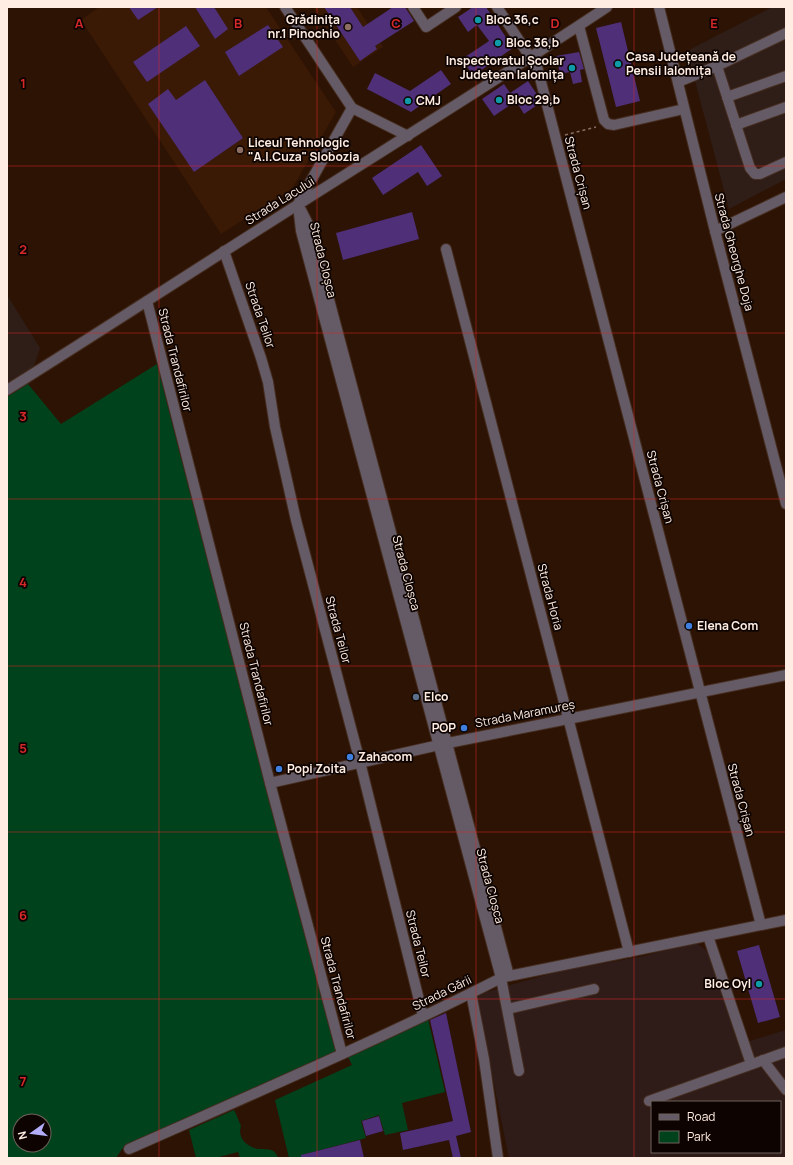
<svg xmlns="http://www.w3.org/2000/svg" width="793" height="1165" font-family="Manrope,sans-serif">
<rect width="100%" height="100%" fill="#2d1304"/>
<g fill="#2f1d18">
<polygon points="772,7 786,7 786,179 729,209 687,51"/>
<polygon points="7,295 40,348 28,384 7,397"/>
</g>
<path fill="#2f1c19" fill-rule="evenodd" d="M695,942l25,19 23,82 43,-13v128h-277l-33,-163 84,-24 85,-15zM652,1102h128v50h-128z"/>
<g fill="#3a1905">
<polygon points="99,7 266,7 336,112 292,189 221,234 81,20"/>
<polygon points="313,7 357,7 383,47 353,67"/>
</g>
<g fill="#00421c" fill-rule="evenodd">
<path d="M157,364c58,230 120,458 184,686l-219,99 -6,9h-109v-761l21,-13 33,40zM20,1121h24v24h-24z"/>
<polygon points="428,1019 445,1092 402,1103 408,1130 385,1135 379,1115 361,1121 366,1138 305,1154 306,1158 289,1158 275,1100 352,1065 348,1057"/>
<path d="M234,1110l2,4 5,12c-4,12 6,21 17,23 4,0 10,0 13,1 4,1 5,4 7,7l-38,1 -2,-6 -19,5v1h-23l-7,-28z"/>
</g>
<g fill="#4e2f78">
<polygon points="129,7 158,7 138,20"/>
<polygon points="195,7 214,7 228,29 215,39"/>
<polygon points="324,7 350,7 363,27 393,7 405,7 414,21 375,46 377,49 360,61"/>
<polygon points="473,7 486,7 513,48 473,76 462,59 489,41 477,25 468,32 458,17"/>
<polygon points="621,22 640,101 616,107 596,28"/>
<polygon points="268,25 283,47 239,76 225,52"/>
<polygon points="186,26 200,46 147,82 133,62"/>
<polygon points="579,52 584,69 580,70 582,82 573,84 570,72 560,74 556,56"/>
<polygon points="441,70 451,84 411,112 367,89 375,73 410,91"/>
<polygon points="205,80 243,138 194,172 148,104 168,89 176,100"/>
<polygon points="528,81 538,96 540,103 524,114 516,101 494,116 482,99 504,84 510,93"/>
<polygon points="421,145 442,176 427,186 418,172 383,195 372,178"/>
<polygon points="412,212 419,239 343,260 336,233"/>
<polygon points="759,945 780,1017 758,1023 737,951"/>
<polygon points="446,1013 471,1132 456,1136 461,1158 453,1158 449,1140 403,1150 400,1133 453,1121 430,1020"/>
<polygon points="379,1116 383,1131 366,1136 362,1121"/>
<polygon points="360,1140 364,1158 301,1158 301,1155"/>
</g>
<g fill="none" stroke-linecap="round" stroke-linejoin="round">
<g stroke="#462d1f" stroke-width="12">
<g id="minor">
<polyline points="285,7 352,108 408,136"/>
<polyline points="413,7 426,27 456,7"/>
<polyline points="497,7 530,57"/>
<polyline points="659,7 715,231 786,504"/>
<polyline points="579,26 604,120 608,124 614,125 684,109"/>
<polyline points="534,55 761,925"/>
<polyline points="717,66 750,168 755,174 760,174 786,162"/>
<polyline points="678,82 717,66 786,33"/>
<polyline points="727,97 786,76"/>
<polyline points="736,125 786,107"/>
<polyline points="299,202 352,108"/>
<polyline points="298,205 301,231 501,978 519,1071"/>
<polyline points="301,210 310,228 509,976"/>
<polyline points="715,231 786,197"/>
<polyline points="446,249 629,952"/>
<polyline points="224,251 261,358 268,382 275,427 296,520 360,762 423,1016"/>
<polyline points="147,301 270,783 342,1054"/>
<path d="M7,390c88,-55 175,-112 262,-167 113,-72 227,-142 338,-216"/>
<polyline points="270,783 448,743 568,719 786,675"/>
<polyline points="708,936 751,1064"/>
<polyline points="471,993 484,1059 498,1158"/>
<polyline points="508,1009 594,989"/>
<polyline points="763,1060 786,1090"/>
<polyline points="649,1101 786,1052"/>
<path d="M129,1149c124,-55 250,-109 372,-171l8,-2 277,-56"/>
</g>
</g>
<polyline stroke="#866f62" stroke-width="1.5" stroke-dasharray="3 3" stroke-linecap="butt" points="565,135 596,127"/>
<use href="#minor" stroke="#645b67" stroke-width="10"/>
</g>
<path fill="none" stroke="#d62828" stroke-width="1" stroke-opacity="0.55" d="M159,7v1151M317,7v1151M476,7v1151M634,7v1151M7,166h779M7,333h779M7,499h779M7,666h779M7,832h779M7,999h779"/>
<g fill="#0f9aa8" stroke="#0d0401" stroke-width="1.5">
<circle cx="478" cy="20" r="4"/>
<circle cx="498" cy="43" r="4"/>
<circle cx="618" cy="64" r="4"/>
<circle cx="572" cy="68" r="4"/>
<circle cx="499" cy="100" r="4"/>
<circle cx="408" cy="101" r="4"/>
<circle cx="759" cy="984" r="4"/>
</g>
<g fill="#8d6e63" stroke="#0d0401" stroke-width="1.5">
<circle cx="348" cy="27" r="4"/>
<circle cx="240" cy="150" r="4"/>
</g>
<g fill="#3f7fe0" stroke="#0d0401" stroke-width="1.5">
<circle cx="689" cy="626" r="4"/>
<circle cx="464" cy="728" r="4"/>
<circle cx="350" cy="757" r="4"/>
<circle cx="279" cy="769" r="4"/>
</g>
<circle fill="#5c6f8a" stroke="#0d0401" stroke-width="1.5" cx="416" cy="697" r="4"/>
<g text-anchor="middle" stroke-width="3.5" stroke-linejoin="round" paint-order="stroke">
<g font-size="12" font-weight="bold" fill="#ffece2" stroke="#0d0401" text-anchor="start">
<text x="340" y="24" text-anchor="end">Grădinița<tspan x="340" dy="14">nr.1 Pinochio</tspan></text>
<text x="486" y="24">Bloc 36,c</text>
<text x="506" y="47">Bloc 36,b</text>
<text x="626" y="61">Casa Județeană de<tspan x="626" dy="14">Pensii Ialomița</tspan></text>
<text x="564" y="65" text-anchor="end">Inspectoratul Școlar<tspan x="564" dy="14">Județean Ialomița</tspan></text>
<text x="507" y="104">Bloc 29,b</text>
<text x="416" y="105">CMJ</text>
<text x="248" y="147">Liceul Tehnologic<tspan x="248" dy="14">"A.I.Cuza" Slobozia</tspan></text>
<text x="697" y="630">Elena Com</text>
<text x="424" y="701">Elco</text>
<text x="456" y="732" text-anchor="end">POP</text>
<text x="358" y="761">Zahacom</text>
<text x="287" y="773">Popi Zoita</text>
<text x="751" y="988" text-anchor="end">Bloc Oyl</text>
</g>
<g font-size="12" fill="#ffece2" stroke="#0d0401">
<text transform="translate(578 173) rotate(75)" y="4">Strada Crișan</text>
<text transform="translate(280 201) rotate(-32)" y="4">Strada Lacului</text>
<text transform="translate(734 252) rotate(75)" y="4">Strada Gheorghe Doja</text>
<text transform="translate(323 260) rotate(76)" y="4">Strada Cloșca</text>
<text transform="translate(260 315) rotate(71)" y="4">Strada Teilor</text>
<text transform="translate(175 360) rotate(76)" y="4">Strada Trandafirilor</text>
<text transform="translate(660 487) rotate(75)" y="4">Strada Crișan</text>
<text transform="translate(406 573) rotate(75)" y="4">Strada Cloșca</text>
<text transform="translate(550 597) rotate(75)" y="4">Strada Horia</text>
<text transform="translate(338 630) rotate(75)" y="4">Strada Teilor</text>
<text transform="translate(256 674) rotate(76)" y="4">Strada Trandafirilor</text>
<text transform="translate(525 714) rotate(-11)" y="4">Strada Maramureș</text>
<text transform="translate(741 800) rotate(75)" y="4">Strada Crișan</text>
<text transform="translate(490 886) rotate(75)" y="4">Strada Cloșca</text>
<text transform="translate(418 944) rotate(76)" y="4">Strada Teilor</text>
<text transform="translate(338 988) rotate(75)" y="4">Strada Trandafirilor</text>
<text transform="translate(442 993) rotate(-26)" y="4">Strada Gării</text>
</g>
</g>
<g font-size="13" text-anchor="middle" font-weight="bold" fill="#d62828" stroke="#0d0401" stroke-width="3.5" stroke-linejoin="round" paint-order="stroke">
<text x="79" y="28">A</text>
<text x="238" y="28">B</text>
<text x="396" y="28">C</text>
<text x="555" y="28">D</text>
<text x="714" y="28">E</text>
<text x="23" y="88">1</text>
<text x="23" y="254">2</text>
<text x="23" y="421">3</text>
<text x="23" y="587">4</text>
<text x="23" y="753">5</text>
<text x="23" y="920">6</text>
<text x="23" y="1086">7</text>
</g>
<rect width="793" height="1165" fill="none" stroke="#ffece2" stroke-width="16"/>
<rect x="651" y="1101" width="130" height="52" fill="#0d0401" stroke="#6e615b"/>
<rect x="659" y="1114" width="20" height="6" fill="#645b67" stroke="#6e615b"/>
<text x="687" y="1121" font-size="12" fill="#ffece2">Road</text>
<rect x="659" y="1131" width="20" height="12" fill="#00421c" stroke="#6e615b"/>
<text x="687" y="1141" font-size="12" fill="#ffece2">Park</text>
<g transform="translate(32 1133) rotate(256)"><circle r="19" fill="#0d0401" stroke="#6e615b"/>
<path d="M0-3L7 15L0 10L-7 15Z" fill="#b2adf9"/>
<text y="-6" font-size="11" font-weight="bold" text-anchor="middle" fill="#ffece2">N</text>
</g>
</svg>
